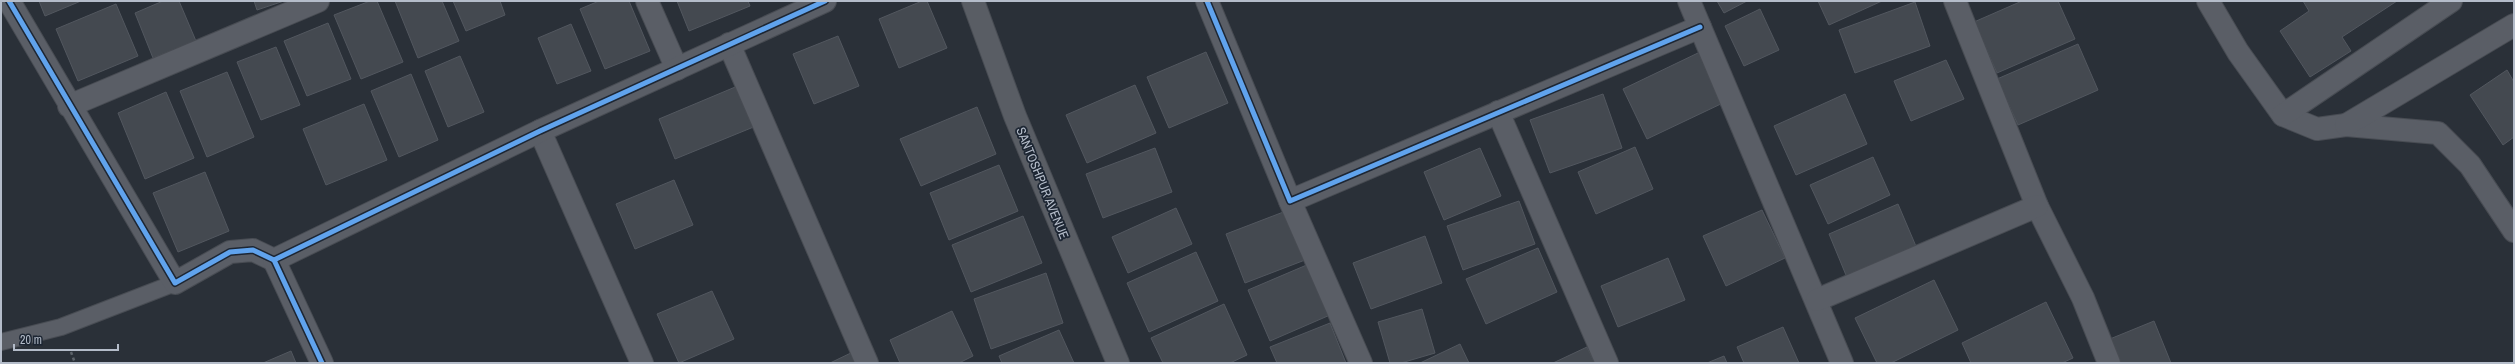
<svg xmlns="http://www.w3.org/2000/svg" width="2515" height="364" font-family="'Archivo Narrow',sans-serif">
<rect width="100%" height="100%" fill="#2a3038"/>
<g fill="#444950" stroke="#52575f">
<polygon points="39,1 81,1 45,16"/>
<polygon points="163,1 179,1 196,41 153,58 135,13"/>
<polygon points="254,1 284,1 257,10"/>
<polygon points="370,1 377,1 403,62 361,79 334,15"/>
<polygon points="395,1 442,1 459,41 418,58"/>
<polygon points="453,1 500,1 505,15 466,31"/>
<polygon points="599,1 629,1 650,51 605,69 580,9"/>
<polygon points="677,1 748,1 750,6 689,31"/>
<polygon points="922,1 927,1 947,48 899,68 879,19"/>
<polygon points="1717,1 1747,1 1724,13"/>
<polygon points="1818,1 1882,1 1829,25"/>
<polygon points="2022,1 2058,1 2075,39 1997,73 1974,22"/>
<polygon points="2303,1 2397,1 2342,37 2351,51 2310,77 2280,31 2309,11"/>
<polygon points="1915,2 1930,46 1855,73 1839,30"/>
<polygon points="116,4 138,56 78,81 56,29"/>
<polygon points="1760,9 1779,50 1744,66 1725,26"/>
<polygon points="328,23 351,79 307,96 284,41"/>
<polygon points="571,24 591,71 557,84 538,38"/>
<polygon points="838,36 859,86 814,104 793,54"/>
<polygon points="2078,44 2098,90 2018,125 1997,79"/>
<polygon points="276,47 300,105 261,120 237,62"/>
<polygon points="1206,52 1228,103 1169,128 1147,77"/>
<polygon points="1700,52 1725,102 1647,139 1623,89"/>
<polygon points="460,56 484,112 448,127 425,71"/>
<polygon points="1946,60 1964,99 1911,121 1894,81"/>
<polygon points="2507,70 2514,82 2514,137 2503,145 2470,95"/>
<polygon points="227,72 254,137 207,157 180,91"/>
<polygon points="411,74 438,140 399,157 371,91"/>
<polygon points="740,85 756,126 675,159 659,119"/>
<polygon points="1135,85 1156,133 1087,163 1066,115"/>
<polygon points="166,92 194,158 145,179 118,113"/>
<polygon points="1603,94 1622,148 1550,173 1530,120"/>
<polygon points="1845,94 1867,144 1796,175 1774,126"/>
<polygon points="364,104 387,160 326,185 303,129"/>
<polygon points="977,107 996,154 921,186 900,139"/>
<polygon points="1635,147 1653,189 1596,214 1578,172"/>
<polygon points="1155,148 1172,192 1103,218 1086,174"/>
<polygon points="1480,148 1501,196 1444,220 1424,172"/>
<polygon points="1873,157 1890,195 1828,224 1810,185"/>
<polygon points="999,165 1018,211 949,240 930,193"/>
<polygon points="205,172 229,231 178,252 153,193"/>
<polygon points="674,180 693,225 635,249 616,204"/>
<polygon points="1519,201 1535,244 1463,270 1447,226"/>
<polygon points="1898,204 1918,251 1848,280 1829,234"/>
<polygon points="1176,208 1192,244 1128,273 1112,237"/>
<polygon points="1762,210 1785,258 1726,286 1703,236"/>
<polygon points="1286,211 1305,260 1245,283 1226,234"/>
<polygon points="1023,216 1042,263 971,292 952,245"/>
<polygon points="1425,236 1442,283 1371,309 1353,263"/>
<polygon points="1538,248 1557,292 1486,324 1466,279"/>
<polygon points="1196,252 1218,301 1149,332 1127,283"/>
<polygon points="1668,258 1685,300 1618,327 1601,286"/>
<polygon points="1309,264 1330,315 1270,341 1248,290"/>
<polygon points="1046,273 1063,323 991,349 974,299"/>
<polygon points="1934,280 1958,330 1891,363 1877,363 1855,318"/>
<polygon points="712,291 734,339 679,363 657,314"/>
<polygon points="2046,302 2073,358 2062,363 1971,363 1962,343"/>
<polygon points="1224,304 1247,355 1230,363 1163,363 1151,338"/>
<polygon points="1422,309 1435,353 1401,363 1390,363 1378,322"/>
<polygon points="952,311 973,356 959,363 900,363 890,340"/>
<polygon points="2154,321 2171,363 2114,363 2105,341"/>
<polygon points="1330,323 1346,363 1277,363 1270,347"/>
<polygon points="1783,327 1799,363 1744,363 1737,347"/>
<polygon points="1059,330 1074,363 1002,363 999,356"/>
<polygon points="1460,344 1469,363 1420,363"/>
<polygon points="1587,347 1595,363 1553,363"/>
<polygon points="291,351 296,363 263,363"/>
<polygon points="855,351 861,363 830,363"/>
<polygon points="1724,356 1727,363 1707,363"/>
</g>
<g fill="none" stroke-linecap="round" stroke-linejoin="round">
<g stroke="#484c53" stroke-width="18">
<polyline id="lane" points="1,342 61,327 175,283"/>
</g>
<g stroke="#484c53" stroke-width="24">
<g id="street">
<polyline points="9,1 175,283 230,252 253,250 274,260"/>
<polyline points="647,1 677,69"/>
<polyline points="1207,1 1290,201 1700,27"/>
<polyline points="1689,1 1842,363"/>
<polyline points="1955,1 2037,206 2083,298 2109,363"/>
<polyline points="2208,1 2238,52 2283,115 2317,129 2346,125 2438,133 2470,165 2514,231"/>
<polyline points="729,44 867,363"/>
<polyline points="69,106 318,1"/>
<polyline points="1498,112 1607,363"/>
<polyline points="2283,115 2451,1"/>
<polyline points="2346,125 2514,25"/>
<polyline points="540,131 642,363"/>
<polyline points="1290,201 1361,363"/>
<polyline points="1817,300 2037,206"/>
<polyline points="322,363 274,260 540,131 825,1"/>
</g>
</g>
<g stroke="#484c53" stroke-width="24">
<polyline id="secondary" points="973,1 1015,116 1118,363"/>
</g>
<polyline stroke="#5d636a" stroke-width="2.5" stroke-dasharray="3 3" stroke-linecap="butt" points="71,352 75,363"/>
<use href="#lane" stroke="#5a5e66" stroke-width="16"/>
<use href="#street" stroke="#5a5e66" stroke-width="22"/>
<use href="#secondary" stroke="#595d64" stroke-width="22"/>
<g stroke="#1d2633" stroke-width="8">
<g id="cycleway">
<polyline points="9,1 175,283 230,252 253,250 274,260"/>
<polyline points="1207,1 1290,201 1700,27"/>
<polyline points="322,363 274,260 540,131 825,1"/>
</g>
</g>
<use href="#cycleway" stroke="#60a3ed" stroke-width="5"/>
</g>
<g text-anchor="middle" stroke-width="3.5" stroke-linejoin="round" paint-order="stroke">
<g font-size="13" fill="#b4bcc9" stroke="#1d2633">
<text transform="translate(1043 183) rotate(68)" y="5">SANTOSHPUR AVENUE</text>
</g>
</g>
<rect width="2515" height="364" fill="none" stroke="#b4bcc9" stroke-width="4"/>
<path d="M14 344v6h104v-6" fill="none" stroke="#b4bcc9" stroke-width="2"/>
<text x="20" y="344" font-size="12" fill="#b4bcc9" stroke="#1d2633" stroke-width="3" paint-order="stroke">20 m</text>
</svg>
